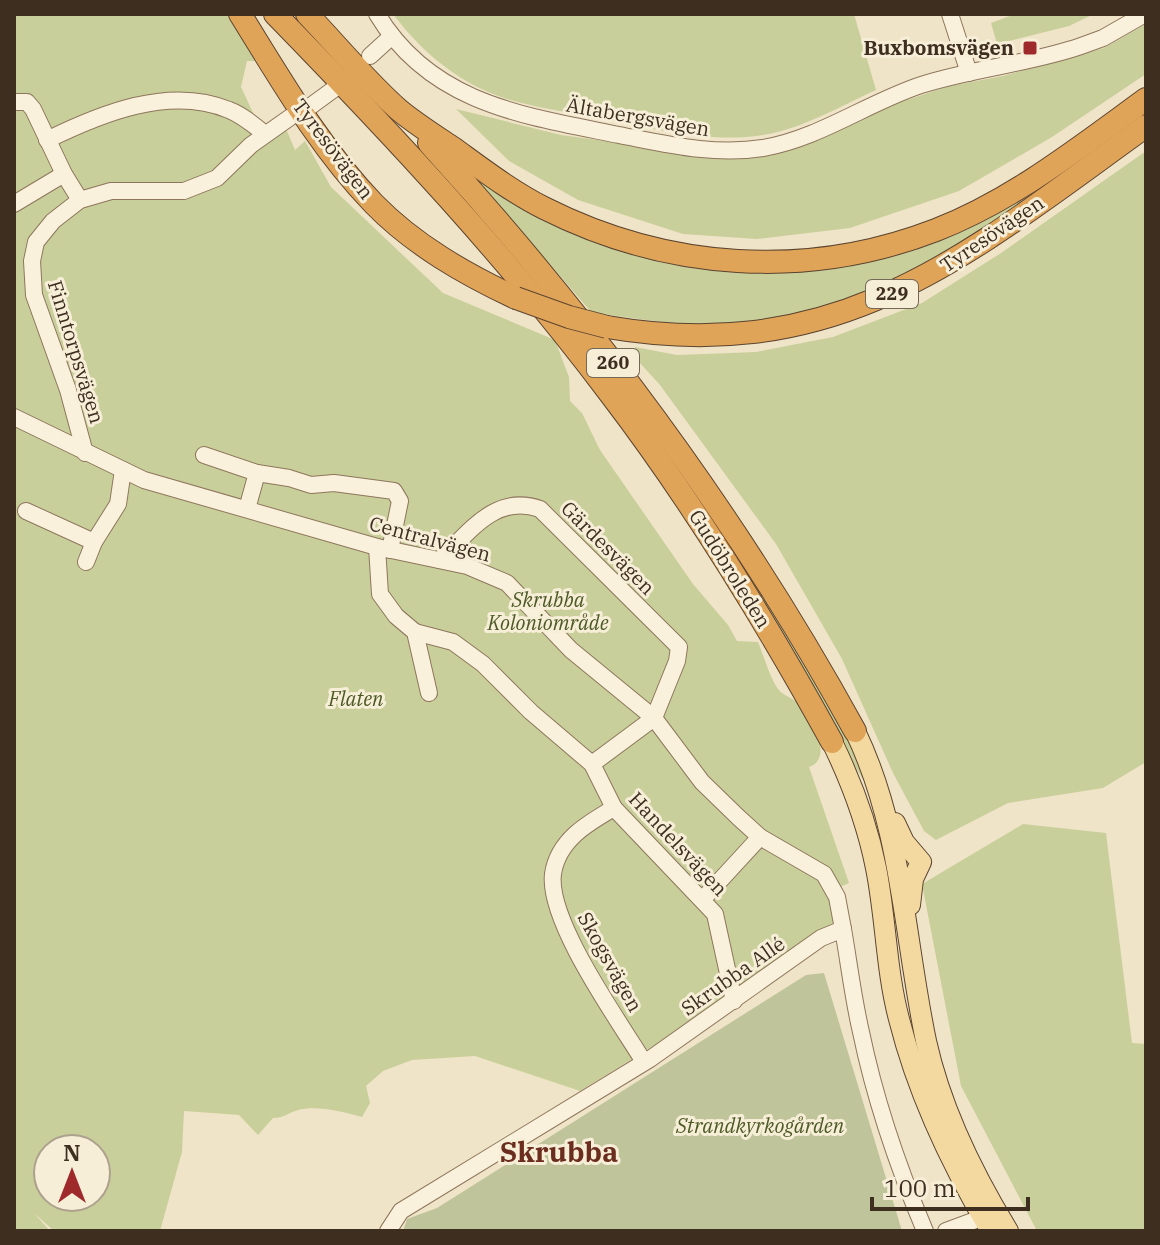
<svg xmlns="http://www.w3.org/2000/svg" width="1160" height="1245" font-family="'IBM Plex Serif',serif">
<rect width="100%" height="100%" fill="#f0e4c8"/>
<g fill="#c9cf9b" fill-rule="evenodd">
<path d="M14,14h214l27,47h-8l-6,26 16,34 18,12 12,-2 8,19 10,-9 26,46 112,106 112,47 14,37 1,24 12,12 18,37 93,134 35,41 9,16 21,1c6,14 11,34 20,47 6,8 19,10 25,18 11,14 30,52 6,60l40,116 -22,10 10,29 -106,76 -151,93 -105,-35 -63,4 -29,11 -17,15 4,17 -8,14c-18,-5 -45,-12 -64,-7 -10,3 -14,8 -25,8l-15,17 -19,-20 -55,-4 -2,41 -22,79h-106l-20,-18 16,18h-36zM48,1149h48v48h-48z"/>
<path d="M393,14h461l22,76c-35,16 -74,39 -113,45 -55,9 -115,-8 -170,-18 -35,-7 -74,-11 -107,-26 -38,-17 -68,-44 -93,-77z"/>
<polygon points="1015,14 1094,14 1069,26 997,44 991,23"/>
<polygon points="1146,24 1146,74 1052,137 959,191 850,228 757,239 683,234 578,200 509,161 456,109 561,135 731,158 949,86 1003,76 1104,48"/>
<path d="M1146,106v10c-121,87 -243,188 -396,207 -52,7 -106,-4 -158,-10l-124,-144 163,83 262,1z"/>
<polygon points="1146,151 1146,762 1103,788 1008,803 936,840 924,831 893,773 842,659 776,544 660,385 639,362 635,347 677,355 756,352 833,337 922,303 1001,253"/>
<polygon points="583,333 726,532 845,727 869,789"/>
<polygon points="1023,824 1106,833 1132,1043 1146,1044 1146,1231 1037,1231 961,1086 922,884"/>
</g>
<polygon fill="#bfc49a" points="824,973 902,1231 403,1231 407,1219 437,1208 806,975"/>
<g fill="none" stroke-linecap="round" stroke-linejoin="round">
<g stroke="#8d765c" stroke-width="18">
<g id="minor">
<path d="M377,14c54,90 148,102 242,121 47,9 95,21 144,13 57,-10 104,-45 158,-63 53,-17 108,-21 160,-39l22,-8 42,-24"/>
<polyline points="950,14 969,73"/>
<polyline points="370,56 392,36"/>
<polyline points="14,102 27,102 33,109 64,174 80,200"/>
<polyline points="308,108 334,89"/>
<path d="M47,140c53,-26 122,-55 182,-30 13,5 25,15 36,24"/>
<polyline points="14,204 64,174"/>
<polyline points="14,417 144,480 377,547 467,566 507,583 571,650 654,718 702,782 738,817 760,837 824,874 837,897 843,929"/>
<polyline points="85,453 68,390 34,295 32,261 36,242 53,221 80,200 111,191 184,191 217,178 251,145 292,116"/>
<polyline points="204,455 257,473 289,478 311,485 334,483 394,491 400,501 390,550"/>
<polyline points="247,509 257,473"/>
<polyline points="26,511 94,542"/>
<polyline points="377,547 380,594 396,616 415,632 429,693"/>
<path d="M440,560c29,-27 55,-67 100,-51l139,138 -2,14 -23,57 -62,46"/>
<polyline points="86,562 94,542 118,504 123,470"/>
<polyline points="415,632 453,642 483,664 531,712 592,764 614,808 715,914 734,1001"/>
<path d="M614,808c-26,15 -56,32 -61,66 -6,47 66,147 91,188"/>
<polyline points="703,899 760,837"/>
<path d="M388,1231l13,-20 249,-152 171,-121 22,-9c6,34 10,69 18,103 14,68 37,135 64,199"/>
<polyline points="946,1231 973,1221 991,1209"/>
</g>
</g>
<g stroke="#5b4430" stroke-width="22">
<g id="major">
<path d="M855,731c47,97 49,205 71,310 15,68 46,131 82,190"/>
<path d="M832,742c20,41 35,81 44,126 10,50 10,102 23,151 19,76 52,145 92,212"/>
<polyline points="895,823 904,842 921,862 913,879 910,905"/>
</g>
</g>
<g stroke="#5b4430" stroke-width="24">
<g id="highway">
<path d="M240,14c41,66 80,134 134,190 40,41 91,70 142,94"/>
<path d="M275,14c119,122 234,245 336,381 84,110 155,227 221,347"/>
<path d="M307,14c30,31 59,67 92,96 17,14 36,26 54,38 29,21 59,44 91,60 123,62 263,72 392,22 77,-30 144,-83 210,-131"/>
<path d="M429,143c163,179 309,375 426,588"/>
<path d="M607,327c234,40 361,-73 539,-201"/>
</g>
</g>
<use href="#minor" stroke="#faf1dc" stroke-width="16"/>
<use href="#major" stroke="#f3d9a0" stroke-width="20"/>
<use href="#highway" stroke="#e0a458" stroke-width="22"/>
<g stroke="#5b4430" stroke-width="24" stroke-linecap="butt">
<polyline id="highway-bridge" points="516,298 569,317 607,327"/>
</g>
<use href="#highway-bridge" stroke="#e0a458" stroke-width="22"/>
</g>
<rect fill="#9e2a2b" stroke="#f7eed8" stroke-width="3" x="1022" y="40" width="16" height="16" rx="4"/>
<g text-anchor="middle" stroke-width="6" stroke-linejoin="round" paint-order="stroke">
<g fill="#f7eed8" stroke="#756857" stroke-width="2">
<rect x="866" y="280" width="52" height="28" rx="6"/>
<rect x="587" y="349" width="52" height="28" rx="6"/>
</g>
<g font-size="18" font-weight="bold" fill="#3d2e20">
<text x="892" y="300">229</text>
<text x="613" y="369">260</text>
</g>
<g font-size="20" font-weight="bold" fill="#3d2e20" stroke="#f7eed8" text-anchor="end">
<text x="1014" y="55">Buxbomsvägen</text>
</g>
<g font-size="20" fill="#3d2e20" stroke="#f7eed8">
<text transform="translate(638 117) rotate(10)" y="7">Ältabergsvägen</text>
<text transform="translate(333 149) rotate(53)" y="7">Tyresövägen</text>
<text transform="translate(992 234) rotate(-34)" y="7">Tyresövägen</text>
<text transform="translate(76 352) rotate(73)" y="7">Finntorpsvägen</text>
<text transform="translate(430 539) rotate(15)" y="7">Centralvägen</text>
<text transform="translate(608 548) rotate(45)" y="7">Gärdesvägen</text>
<text transform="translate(730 569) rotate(58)" y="7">Gudöbroleden</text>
<text transform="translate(678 844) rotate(47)" y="7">Handelsvägen</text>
<text transform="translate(610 962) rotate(61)" y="7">Skogsvägen</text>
<text transform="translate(733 976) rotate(-35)" y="7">Skrubba Allé</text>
</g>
<g font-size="20" font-style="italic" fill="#4d5a26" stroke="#f7eed8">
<text x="548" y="607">Skrubba<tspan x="548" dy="23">Koloniområde</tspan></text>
<text x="356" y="706">Flaten</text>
<text x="760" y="1133">Strandkyrkogården</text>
</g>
<g font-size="28" font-weight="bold" fill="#6b2e1e" stroke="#f7eed8">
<text x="559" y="1162">Skrubba</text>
</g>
</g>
<rect width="1160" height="1245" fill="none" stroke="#3d2e20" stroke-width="32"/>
<g transform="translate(72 1173)"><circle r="38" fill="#f7eed8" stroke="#ada18e" stroke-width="2"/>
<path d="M0-6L14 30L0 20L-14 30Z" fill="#9e2a2b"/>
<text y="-12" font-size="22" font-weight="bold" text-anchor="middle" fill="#3d2e20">N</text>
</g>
<path d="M872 1197v12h156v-12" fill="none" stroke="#3d2e20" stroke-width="4"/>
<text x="884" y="1197" font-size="24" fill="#3d2e20" stroke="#f7eed8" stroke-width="6" paint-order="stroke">100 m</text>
</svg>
